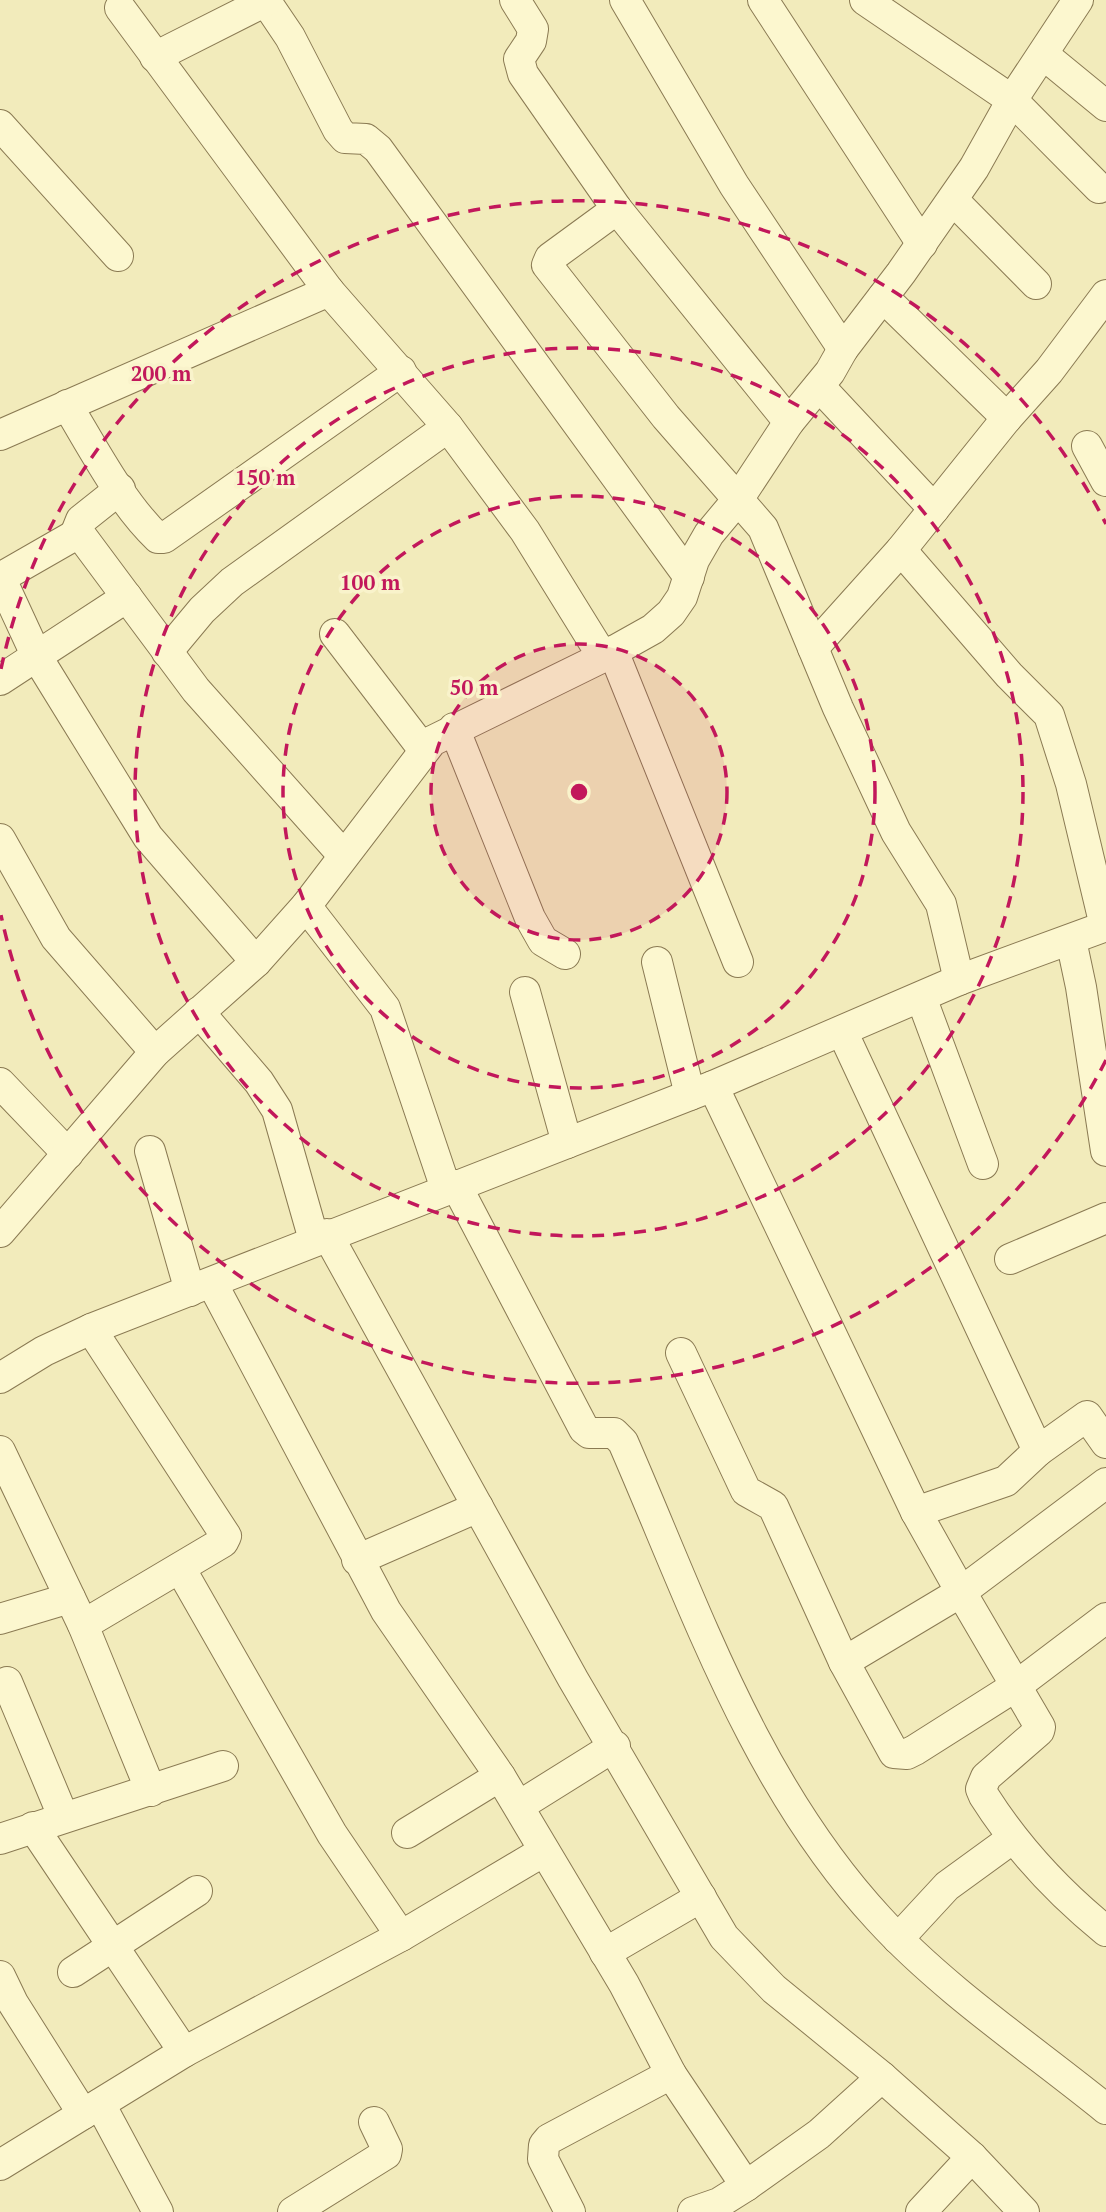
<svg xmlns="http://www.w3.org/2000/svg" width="1106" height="2212" font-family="'PT Serif',serif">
<rect width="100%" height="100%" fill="#f2ebbb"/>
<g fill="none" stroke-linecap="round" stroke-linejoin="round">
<g stroke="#8a7a53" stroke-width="32">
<g id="minor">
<polyline points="265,0 290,37 338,130 345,138 366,139 378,149 689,577"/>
<polyline points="515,0 533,29 531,41 519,59 523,74 617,209 789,422"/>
<polyline points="625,0 734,185 843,349"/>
<polyline points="763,0 922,244"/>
<polyline points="865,0 1012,100 1099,188"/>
<polyline points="120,8 329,291 448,427 525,531 603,657"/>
<polyline points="1044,55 1106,106"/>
<polyline points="155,57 268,0"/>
<polyline points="0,125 118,256"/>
<polyline points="953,200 1036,284"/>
<polyline points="617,209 550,258 547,265 666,417 763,528 838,708 896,832 941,904 959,980"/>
<polyline points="883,297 1007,418"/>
<polyline points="819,386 934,509"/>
<path d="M67,405c26,43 55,99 91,133h6l237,-167"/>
<polyline points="0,435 329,291"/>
<polyline points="1087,446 1106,481"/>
<polyline points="75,535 81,520 120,489"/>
<polyline points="901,550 1009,675 1049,715 1071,784 1105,926"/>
<polyline points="0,577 37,657 148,837 256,962"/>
<polyline points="0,578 75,535 80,534 196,690 343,855"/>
<polyline points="335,634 423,749"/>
<polyline points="813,648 901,550 1007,418 1049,371 1106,295"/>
<polyline points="613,651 738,962"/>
<polyline points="167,652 202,610 232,582 448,427"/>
<polyline points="0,680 127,597"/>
<polyline points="454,728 530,918 543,941 565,954"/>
<polyline points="0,839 56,938 155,1052"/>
<polyline points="306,906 385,1008 446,1189"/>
<polyline points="1071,940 1081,987 1106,1151"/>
<polyline points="657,962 690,1095"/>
<polyline points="525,992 567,1143"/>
<polyline points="921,997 983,1164"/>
<polyline points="199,1012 259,1082 277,1110 314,1240"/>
<polyline points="842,1031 1038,1451"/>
<polyline points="0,1083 68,1154"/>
<polyline points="713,1086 916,1512 961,1592 844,1662"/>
<polyline points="150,1151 190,1291"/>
<path d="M456,1185l128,244 5,4h25l9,9c72,165 131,342 256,477 64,70 153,130 227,190"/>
<polyline points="0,1232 155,1052 256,962 306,906 432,741 603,657 653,629 671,613 682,597 694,560 709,534 739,498 789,422 830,372 843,349 901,273 974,168 1012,100 1078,0"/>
<polyline points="327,1234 573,1679 724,1937 774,1989 882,2077 972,2157 1024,2212"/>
<polyline points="1010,1259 1106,1218"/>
<polyline points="212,1283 386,1611 500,1776 624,1984 671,2074 746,2186 819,2134 882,2077"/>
<polyline points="681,1353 746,1491 773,1506 844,1662 894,1753 907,1754 915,1750 1016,1686 1106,1618"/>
<polyline points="0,1378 44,1351 91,1329 713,1086 959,980 1106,926"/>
<polyline points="0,1451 83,1625 151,1791"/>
<path d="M1106,1483l-145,109 79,135 -1,4 -53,46 -5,12 3,7c33,52 74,96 122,135"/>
<polyline points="916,1512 1006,1481 1038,1451 1087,1416 1106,1443"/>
<polyline points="357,1560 478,1507"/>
<polyline points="180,1568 332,1834 401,1936"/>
<polyline points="0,1619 70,1598"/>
<polyline points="83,1625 223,1542 226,1536 91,1329"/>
<polyline points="7,1682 63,1816"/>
<polyline points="519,1806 615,1746"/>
<polyline points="33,1827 184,2052 401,1936 544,1851"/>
<polyline points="407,1833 500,1776"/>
<polyline points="0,1839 223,1766"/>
<polyline points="898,1939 947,1886 1013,1838"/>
<polyline points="605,1953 701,1897"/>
<polyline points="73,1972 197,1891"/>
<polyline points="0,1976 13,2003 83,2114"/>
<polyline points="100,2104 158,2212"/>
<polyline points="0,2165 184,2052"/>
<polyline points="293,2212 386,2154 387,2149 374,2122"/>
<polyline points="570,2212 543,2159 544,2145 549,2139 671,2074"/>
<polyline points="693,2212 719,2203 746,2186"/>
<polyline points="921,2212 972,2157"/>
</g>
</g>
<use href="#minor" stroke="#fcf7cf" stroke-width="30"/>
</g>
<circle cx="579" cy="792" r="148" fill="#c2185b" fill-opacity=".12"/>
<g fill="none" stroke="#c2185b" stroke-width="3.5" stroke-dasharray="12 9">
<circle cx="579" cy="792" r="148"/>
<circle cx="579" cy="792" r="296"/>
<circle cx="579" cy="792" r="444"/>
<path d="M1106 1060A591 591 0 0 1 1 915M1 669A591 591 0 0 1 1106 524"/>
</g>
<circle cx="579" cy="792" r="10" fill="#c2185b" stroke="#f9f3cb" stroke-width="3.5"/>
<g font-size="21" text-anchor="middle" font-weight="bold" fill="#c2185b" stroke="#f9f3cb" stroke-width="7" stroke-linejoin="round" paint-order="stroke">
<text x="161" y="381">200 m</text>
<text x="265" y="485">150 m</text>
<text x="370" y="590">100 m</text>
<text x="474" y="695">50 m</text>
</g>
</svg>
